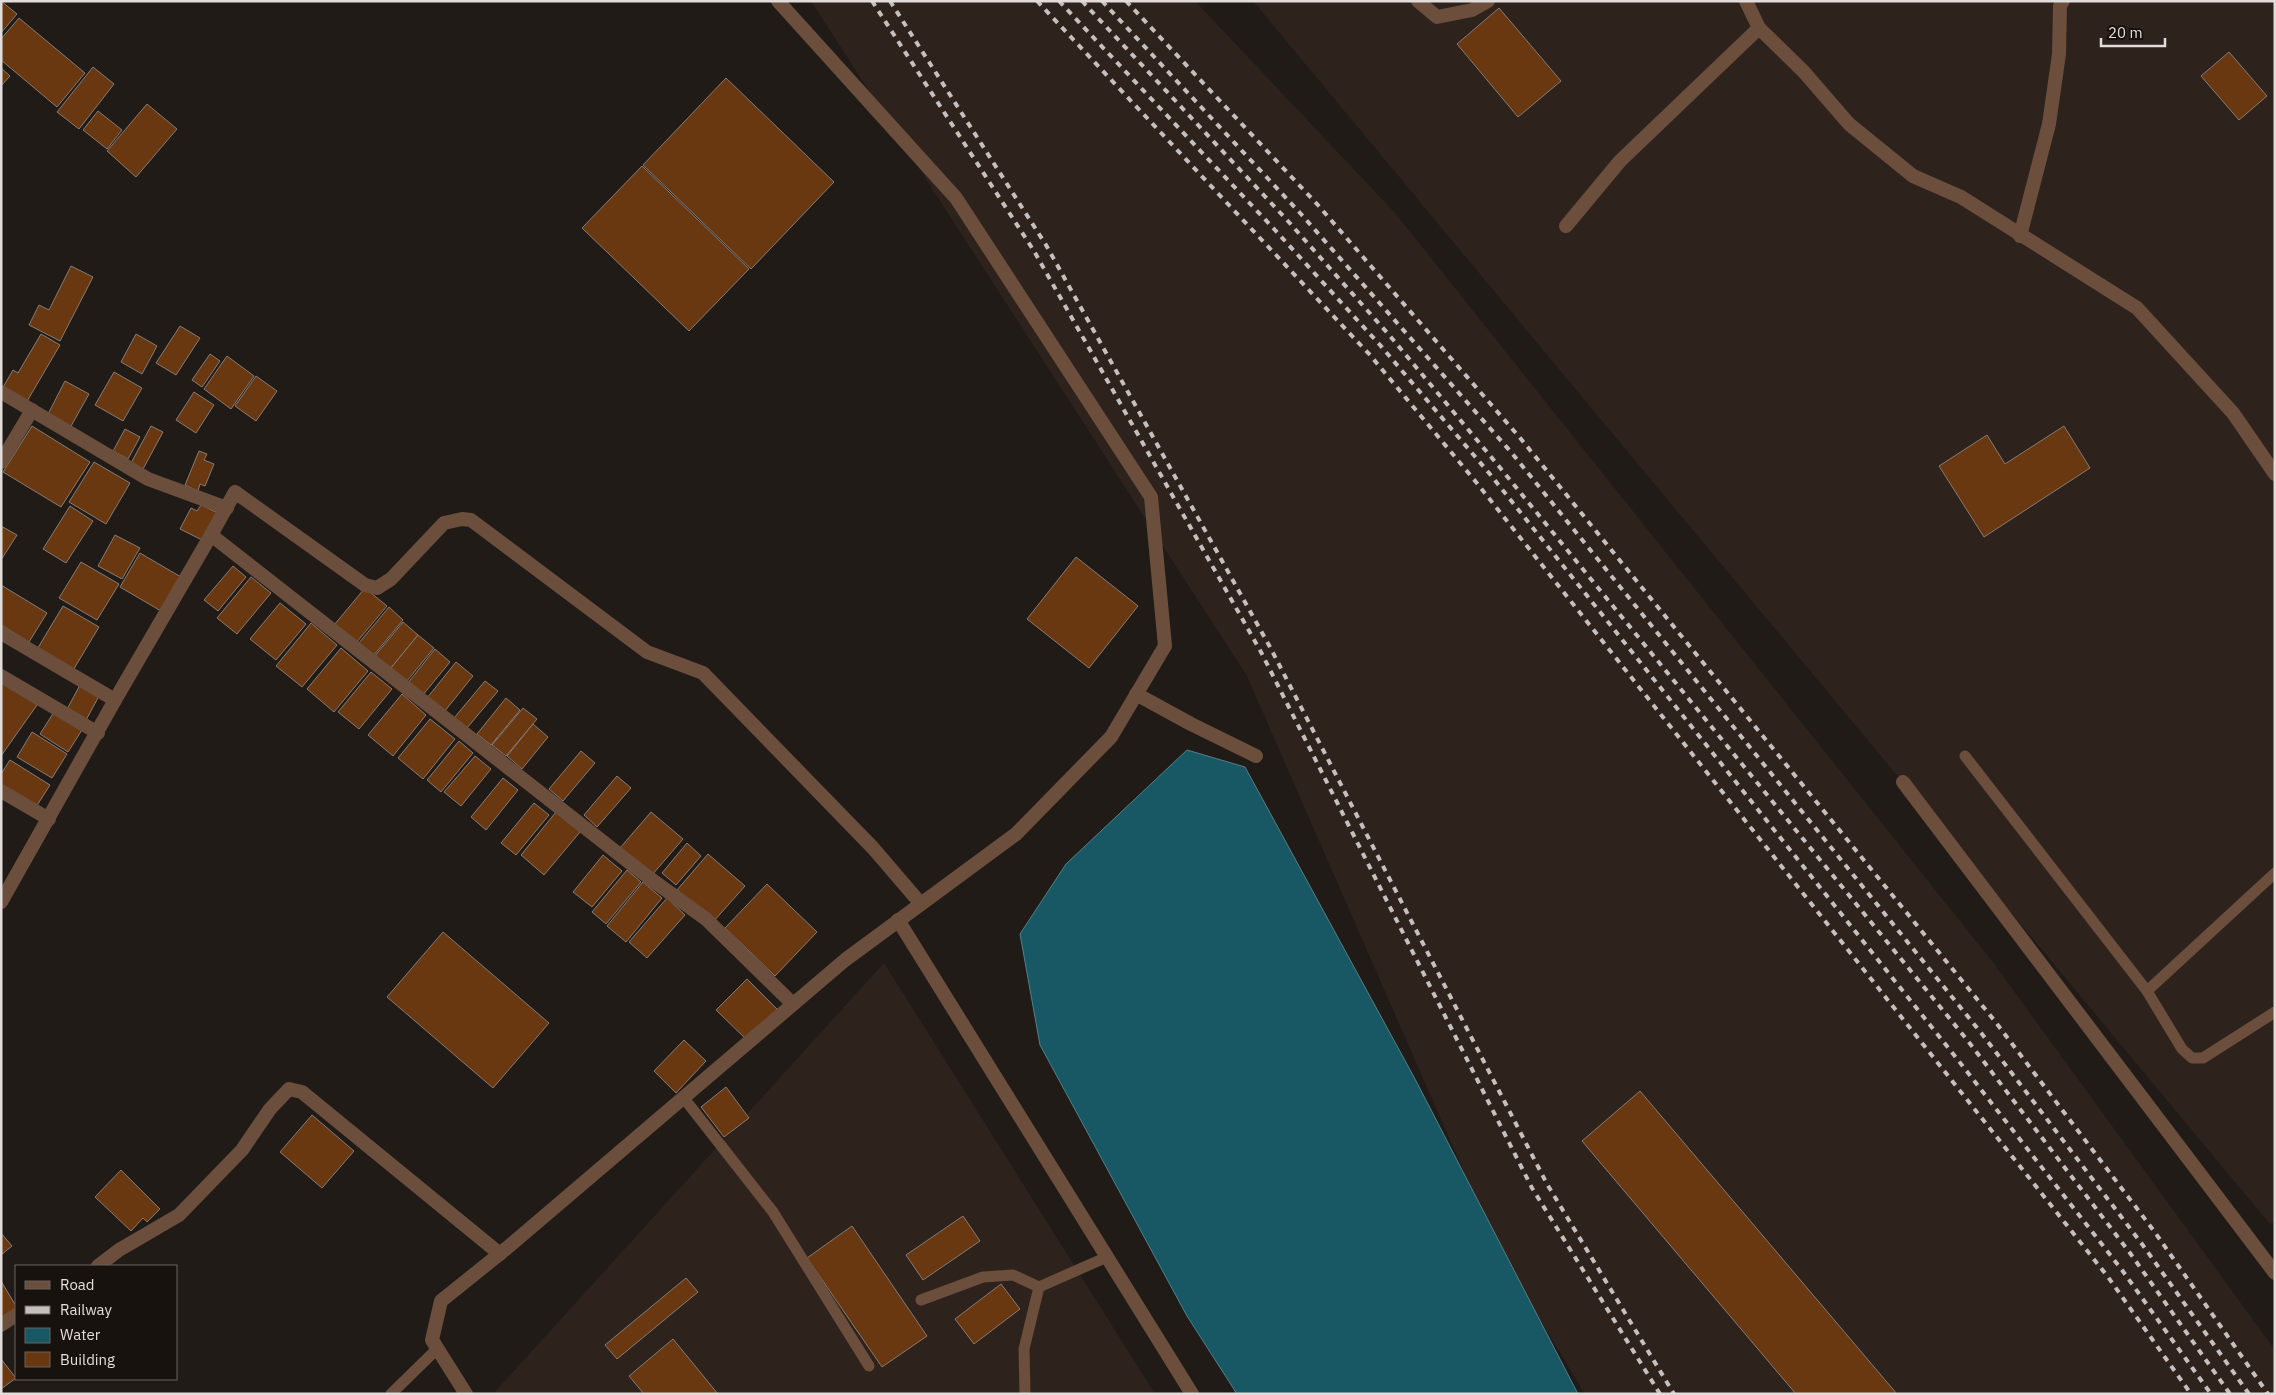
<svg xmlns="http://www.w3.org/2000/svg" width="2276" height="1395" font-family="'IBM Plex Sans',sans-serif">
<rect width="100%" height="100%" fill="#211b18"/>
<g fill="#2e221c">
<polygon points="811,1 1195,1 1395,213 1995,965 2275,1350 2275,1394 1585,1394 1500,1254 1247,676"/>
<polygon points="1253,1 2275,1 2275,1221 2270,1224"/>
<polygon points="884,963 1155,1394 493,1394"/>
</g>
<polygon fill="#175864" stroke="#548088" points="1187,750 1245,767 1415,1079 1578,1394 1237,1394 1187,1316 1040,1045 1020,934 1066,864"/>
<g fill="#6a3810" stroke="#847c77">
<polygon points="1,1 17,14 1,33"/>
<polygon points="1499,8 1561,81 1518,117 1457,44"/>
<polygon points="19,18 85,73 57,107 1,60 1,39"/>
<polygon points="2229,52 2267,96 2239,120 2201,76"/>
<polygon points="93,67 114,84 79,129 57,112"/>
<polygon points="1,68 10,76 1,86"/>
<polygon points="726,78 834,182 751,269 643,165"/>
<polygon points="147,104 177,129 136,177 107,151"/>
<polygon points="98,111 122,130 107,149 83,130"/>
<polygon points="642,166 749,269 689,331 582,228"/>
<polygon points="71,266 93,277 60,341 29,325 39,305 49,310"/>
<polygon points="180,326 200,338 176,375 156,363"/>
<polygon points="41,334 60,345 26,403 2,389 13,370 18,373"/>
<polygon points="136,334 157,346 142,374 121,362"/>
<polygon points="210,354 220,361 202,387 192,380"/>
<polygon points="227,356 254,376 231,409 204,389"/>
<polygon points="114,372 142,388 123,421 95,405"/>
<polygon points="256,376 277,391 256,421 235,406"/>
<polygon points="65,381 89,394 70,428 47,416"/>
<polygon points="194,392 214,405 196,433 176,420"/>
<polygon points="32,426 90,462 61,507 3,472"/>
<polygon points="151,426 163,432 143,469 131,463"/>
<polygon points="2064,426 2090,468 1984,537 1939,466 1987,435 2005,464"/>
<polygon points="125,429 140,437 128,459 113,451"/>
<polygon points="199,451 207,454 204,460 214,464 205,486 200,484 198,491 185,485"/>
<polygon points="94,462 130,483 106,524 69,502"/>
<polygon points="201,505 218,513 204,541 180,529 191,508 197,511"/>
<polygon points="70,506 93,521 66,563 43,549"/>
<polygon points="1,526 17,535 1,560"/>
<polygon points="115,535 140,548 122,579 98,566"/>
<polygon points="140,553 181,577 161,611 120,587"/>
<polygon points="1076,557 1138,606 1089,668 1027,619"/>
<polygon points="81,562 119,584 97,620 59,598"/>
<polygon points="233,566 246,577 218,611 204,600"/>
<polygon points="251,577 271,593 237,634 217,618"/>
<polygon points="1,585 47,613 29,642 1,625"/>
<polygon points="365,588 387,606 356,643 334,625"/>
<polygon points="280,603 306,624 276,660 250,639"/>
<polygon points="63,606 99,627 72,672 36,651"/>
<polygon points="389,607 403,620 373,656 358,644"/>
<polygon points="403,622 418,635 390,669 374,657"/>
<polygon points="311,623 337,645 302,687 276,666"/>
<polygon points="418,635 434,648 406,682 390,669"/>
<polygon points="341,648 368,671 334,712 307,689"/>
<polygon points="435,649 450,662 422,696 407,684"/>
<polygon points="456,662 473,676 444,712 427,698"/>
<polygon points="371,672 392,689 359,729 338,712"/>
<polygon points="1,680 37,705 1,756"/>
<polygon points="485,681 498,691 467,728 454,718"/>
<polygon points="80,685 99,696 85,722 66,711"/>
<polygon points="402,694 426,715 393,756 368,735"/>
<polygon points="506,698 520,710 491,745 477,734"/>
<polygon points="523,708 537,719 506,756 492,745"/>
<polygon points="54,712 82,730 68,752 40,734"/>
<polygon points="430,719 455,739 423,779 398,758"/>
<polygon points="533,724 548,737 522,769 507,756"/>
<polygon points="32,732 67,754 52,778 17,757"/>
<polygon points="459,741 473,753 441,792 427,780"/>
<polygon points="581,751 595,763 563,801 549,789"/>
<polygon points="475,756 491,769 461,806 444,792"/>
<polygon points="10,760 50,785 36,807 1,785 1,774"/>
<polygon points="617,776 631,788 597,827 584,815"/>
<polygon points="503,778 518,790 486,830 471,817"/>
<polygon points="534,803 549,815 516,855 501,843"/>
<polygon points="556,812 580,832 544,875 521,855"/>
<polygon points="651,812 683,839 652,875 620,848"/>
<polygon points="687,843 701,856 676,885 662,873"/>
<polygon points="708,854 745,886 713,922 677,890"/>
<polygon points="603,855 622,871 592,907 573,892"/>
<polygon points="627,870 641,882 606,924 592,912"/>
<polygon points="643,882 662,898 626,942 607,926"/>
<polygon points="767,884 817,932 775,976 725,928"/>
<polygon points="667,898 685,915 647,958 629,942"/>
<polygon points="443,932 549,1023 493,1088 387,997"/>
<polygon points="747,979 778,1010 748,1041 716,1010"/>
<polygon points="684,1040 706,1061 676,1093 654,1071"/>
<polygon points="726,1087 749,1118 724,1137 701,1107"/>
<polygon points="1640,1091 1897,1394 1796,1394 1582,1141"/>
<polygon points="312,1115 354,1151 322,1188 280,1152"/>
<polygon points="121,1170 160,1209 147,1222 143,1218 131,1231 95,1197"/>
<polygon points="963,1216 980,1241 923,1280 906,1255"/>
<polygon points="852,1226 927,1336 882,1367 807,1258"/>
<polygon points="1,1233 12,1246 1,1255"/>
<polygon points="686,1278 698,1292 617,1359 605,1345"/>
<polygon points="1,1281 16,1306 16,1311 1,1320"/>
<polygon points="1001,1284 1020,1309 974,1344 955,1319"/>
<polygon points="673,1339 718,1394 644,1394 629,1376"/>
<polygon points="1,1359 16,1378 1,1389"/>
</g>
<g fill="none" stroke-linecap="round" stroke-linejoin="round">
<g stroke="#6b4e3c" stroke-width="11">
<polyline points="1965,756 2147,991 2182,1049 2192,1058 2203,1058 2275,1012"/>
<polyline points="2147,991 2275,873"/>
<polyline points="683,1097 773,1212 869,1366"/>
<polyline points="921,1300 983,1277 1013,1275 1039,1287"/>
<polyline points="391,1394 438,1348"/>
<polyline points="1025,1394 1024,1349 1039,1287 1107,1257"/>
</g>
<g stroke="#6b4e3c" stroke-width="14">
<polyline points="1418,1 1437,17 1472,10 1488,1"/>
<polyline points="1746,1 1759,28 1804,72 1849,124 1913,176 1961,197 2137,308 2233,413 2275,474"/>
<polyline points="1566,226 1620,161 1759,28"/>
<polyline points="2020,236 2049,124 2059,54 2060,6 2063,1"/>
<polyline points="1,392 148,479 227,508"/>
<polyline points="1,462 32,410"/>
<polyline points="1,633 115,700"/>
<polyline points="1,676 98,733"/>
<polyline points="1136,694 1191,724 1256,756"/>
<polyline points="1903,782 2275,1273"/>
<polyline points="1,791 49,819"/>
<polyline points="1,902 115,700 211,535"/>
<polyline points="898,920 1192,1394"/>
<polyline points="793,1004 706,919 648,877 211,535 235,492 365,585 377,588 391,579 444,523 462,519 471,520 647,652 703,673 873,848 921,904"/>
<polyline points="98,1266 119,1250 179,1215 242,1150 270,1109 289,1089 302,1092 500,1254"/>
<polyline points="1,1325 16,1315"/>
<polyline points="466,1394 432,1340 441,1301 507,1248 845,960 1016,834 1111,737 1165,646 1151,497 956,198 778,1"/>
</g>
<g stroke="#c5c0be" stroke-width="4" stroke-dasharray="6 6" stroke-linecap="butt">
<polyline points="872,1 1034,251 1261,652 1532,1188 1660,1394"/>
<polyline points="890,1 1046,245 1270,647 1547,1184 1674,1394"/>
<polyline points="1037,1 1370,355 1476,482 2108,1277 2191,1394"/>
<polyline points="1059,1 1275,230 1380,345 1489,473 1954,1055 2122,1270 2211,1394"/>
<polyline points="1082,1 1287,220 1390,336 1497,464 1968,1041 2130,1253 2230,1394"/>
<polyline points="1102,1 1301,214 1511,452 1982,1034 2142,1244 2249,1394"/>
<polyline points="1126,1 1317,204 1521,439 1994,1020 2154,1231 2268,1394"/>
</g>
</g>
<rect width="2276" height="1395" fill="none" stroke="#e2dddb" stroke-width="5"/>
<rect x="15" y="1265" width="162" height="115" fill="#18120f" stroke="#696361"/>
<rect x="25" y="1281" width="25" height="8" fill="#6b4e3c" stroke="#696361"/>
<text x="60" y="1290" font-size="15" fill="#e2dddb">Road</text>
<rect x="25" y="1306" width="25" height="8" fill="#c5c0be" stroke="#696361"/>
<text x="60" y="1315" font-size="15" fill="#e2dddb">Railway</text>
<rect x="25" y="1328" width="25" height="15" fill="#175864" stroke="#696361"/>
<text x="60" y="1340" font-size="15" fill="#e2dddb">Water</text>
<rect x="25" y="1352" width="25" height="15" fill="#6a3810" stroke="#696361"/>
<text x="60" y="1365" font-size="15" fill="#e2dddb">Building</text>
<path d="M2101 38v8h64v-8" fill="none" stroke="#e2dddb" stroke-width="2.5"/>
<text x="2108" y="38" font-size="15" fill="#e2dddb" stroke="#18120f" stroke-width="4" paint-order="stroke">20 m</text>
</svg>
